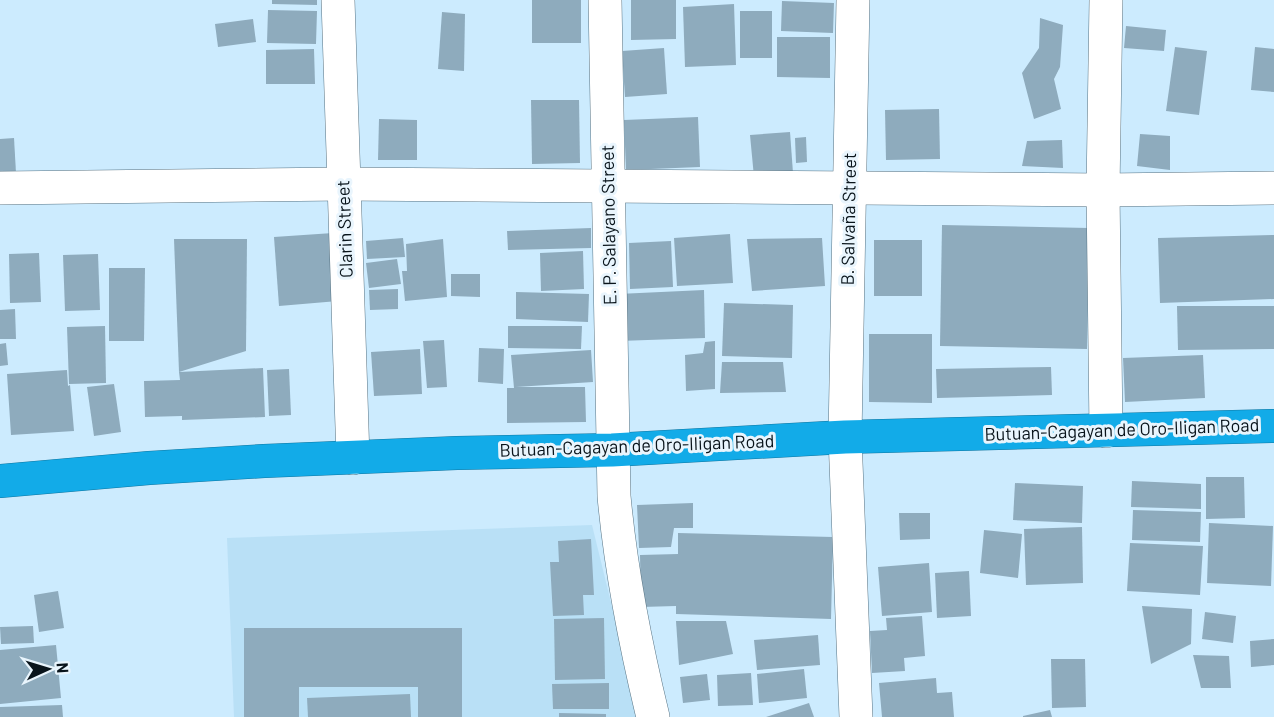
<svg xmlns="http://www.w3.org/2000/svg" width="1274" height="717" font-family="Barlow,sans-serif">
<rect width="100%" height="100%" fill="#ccebfe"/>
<polygon fill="#b9e0f6" points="592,525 639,717 234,717 227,538"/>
<g fill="#8eabbd">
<polygon points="272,0 317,0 317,5 272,4"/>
<rect x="532" y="0" width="49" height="43"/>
<polygon points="631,0 676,0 676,39 631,40"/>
<polygon points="782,1 834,3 833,33 781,31"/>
<polygon points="734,4 736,65 685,67 683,7"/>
<polygon points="268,10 317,11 316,44 267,43"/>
<rect x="740" y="11" width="32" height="47"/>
<polygon points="442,12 465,14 464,71 438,69"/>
<polygon points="1040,18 1063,25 1060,67 1054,79 1061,109 1034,119 1022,73 1039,48"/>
<polygon points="253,19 256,42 218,47 215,24"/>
<polygon points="1126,26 1166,30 1164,51 1124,48"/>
<polygon points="777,37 830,37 830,78 777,77"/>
<polygon points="1175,47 1207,51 1199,115 1166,111"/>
<polygon points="1255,47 1274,49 1274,92 1251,90"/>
<polygon points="664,48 667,94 625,97 622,51"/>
<polygon points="314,49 315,84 266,84 266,50"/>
<polygon points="531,100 579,100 580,163 532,164"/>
<polygon points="939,109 940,159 886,160 885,110"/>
<polygon points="698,117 700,167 626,170 624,120"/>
<polygon points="379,119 417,120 417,160 378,160"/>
<polygon points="790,132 793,173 754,177 750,135"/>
<polygon points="1140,134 1170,136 1170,170 1137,166"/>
<polygon points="806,137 807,162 796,163 795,138"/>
<polygon points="14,138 16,173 0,174 0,139"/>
<polygon points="1062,140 1063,168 1022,166 1027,141"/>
<polygon points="942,225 1089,228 1087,349 940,346"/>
<polygon points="591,228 591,248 508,250 507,231"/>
<polygon points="333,233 338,301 279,306 274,237"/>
<polygon points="730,234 733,283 677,286 674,238"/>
<polygon points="1274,235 1274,299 1160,303 1158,238"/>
<polygon points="403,238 405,257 367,259 366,241"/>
<polygon points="822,238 825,286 752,291 747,239"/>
<polygon points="174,239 247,239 246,351 179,372"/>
<polygon points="443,239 447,297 405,301 402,271 407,271 406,244"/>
<rect x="874" y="240" width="48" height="56"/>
<polygon points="671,241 673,287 630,289 629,243"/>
<polygon points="583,251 584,289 541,291 540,253"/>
<polygon points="39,253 41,302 10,303 9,254"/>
<polygon points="98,254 100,310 65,311 63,255"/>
<polygon points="397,259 401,284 369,288 366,263"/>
<polygon points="109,268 145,268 144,341 109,341"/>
<polygon points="451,274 480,274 480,297 451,296"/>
<polygon points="398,289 398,309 370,310 369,290"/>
<polygon points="704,290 705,338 619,341 618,294"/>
<polygon points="516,292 589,294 588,322 516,319"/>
<polygon points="724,303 793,305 792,358 722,356"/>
<polygon points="1177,306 1274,306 1274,349 1178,350"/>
<polygon points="15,309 16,339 0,339 0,310"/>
<polygon points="105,326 106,383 69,384 67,327"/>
<polygon points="508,326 582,326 581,349 508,348"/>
<polygon points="869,334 932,334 932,403 869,402"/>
<polygon points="444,340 447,387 427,388 423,341"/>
<polygon points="715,341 715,389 686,391 685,355 703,353 705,342"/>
<polygon points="6,343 8,365 0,366 0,344"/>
<polygon points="479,348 504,349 503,384 478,382"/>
<polygon points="420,349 422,394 374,396 371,352"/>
<polygon points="591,350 593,382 516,387 585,387 586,422 507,423 507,388 514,388 511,355"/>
<polygon points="1203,355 1205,398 1125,402 1123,358"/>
<polygon points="722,362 783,362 786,392 720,393"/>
<polygon points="1051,367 1052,395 937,398 936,369"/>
<polygon points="263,368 265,417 182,420 182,416 145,417 144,381 180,380 179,372"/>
<polygon points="289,369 291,415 269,416 267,370"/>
<polygon points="67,370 68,386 70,385 74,431 11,435 7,374"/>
<polygon points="114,384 121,432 94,436 87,387"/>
<polygon points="1206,477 1244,477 1245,518 1206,519"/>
<polygon points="1132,481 1201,484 1201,509 1131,507"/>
<polygon points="1015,483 1083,486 1082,523 1013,520"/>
<polygon points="693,503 693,528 674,528 671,547 639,548 637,505"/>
<polygon points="1133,510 1201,512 1200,542 1132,540"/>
<polygon points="899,513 930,513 930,539 900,540"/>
<polygon points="1209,523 1273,526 1271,586 1207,583"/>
<polygon points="1082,527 1083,583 1026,585 1024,529"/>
<polygon points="984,530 1022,534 1018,578 980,573"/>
<polygon points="678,533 833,537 831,619 676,614 676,606 641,607 640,555 678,554"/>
<polygon points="591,539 594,595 583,595 584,615 553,616 550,562 559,562 558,541"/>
<polygon points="1130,543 1203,546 1200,595 1127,591"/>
<polygon points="929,563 932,612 882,616 878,567"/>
<polygon points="969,571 971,616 937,618 935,573"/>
<polygon points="58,591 64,628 39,632 34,595"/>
<polygon points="1142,606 1192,609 1191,644 1151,664"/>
<polygon points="1205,612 1236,616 1233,643 1202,639"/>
<polygon points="922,616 925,656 904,658 905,671 872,673 870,631 887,630 886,618"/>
<polygon points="604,618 605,679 555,680 554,619"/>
<polygon points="676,621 726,621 733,654 679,665"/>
<polygon points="33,626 34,643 1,644 0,627"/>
<polygon points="244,628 462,628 462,717 418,717 418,687 299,687 299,717 244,717"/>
<polygon points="818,635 820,665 757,670 754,640"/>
<polygon points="1274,639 1274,665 1251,667 1250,641"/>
<polygon points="56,645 61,698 0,704 0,650"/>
<polygon points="1193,655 1229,656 1231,688 1201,688"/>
<polygon points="1051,659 1085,659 1086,707 1052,708"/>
<polygon points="804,669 807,698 759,703 757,674"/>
<polygon points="751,673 753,705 718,706 717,675"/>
<polygon points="707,674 710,700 683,703 680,677"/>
<polygon points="936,678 937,693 952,692 954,717 882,717 879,683"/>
<polygon points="609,683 609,709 553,709 552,684"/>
<polygon points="410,694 411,717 308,717 307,698"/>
<polygon points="809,703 814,717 766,717"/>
<polygon points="62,705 63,717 0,717 0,707"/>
<polygon points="1050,710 1052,717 1023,717 1023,716"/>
<polygon points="559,713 606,714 606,717 559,717"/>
</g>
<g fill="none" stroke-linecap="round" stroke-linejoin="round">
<g stroke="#577383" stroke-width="34">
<g id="minor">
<polyline points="338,0 353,458"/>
<path d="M605,0l9,496c7,76 21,147 39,221"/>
<polyline points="853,0 845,437 856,717"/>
<polyline points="1106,0 1103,190 1106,431"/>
<polyline points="0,188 343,184 1103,190 1274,188"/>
</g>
</g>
<g stroke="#0f76a0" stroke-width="34">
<polyline id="highway" points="0,481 149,468 264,461 457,453 612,450 845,437 1274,426"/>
</g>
<use href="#minor" stroke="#fff" stroke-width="33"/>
<use href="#highway" stroke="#12abe8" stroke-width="33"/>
</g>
<g text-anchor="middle" stroke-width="6" stroke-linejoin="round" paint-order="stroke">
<g font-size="18" fill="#09141b" stroke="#e9f5fd">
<text transform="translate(849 219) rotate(-89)" y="6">B. Salvaña Street</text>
<text transform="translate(609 225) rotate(-91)" y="6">E. P. Salayano Street</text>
<text transform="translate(345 229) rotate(-92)" y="6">Clarin Street</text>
<text transform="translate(1122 430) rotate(-2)" y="6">Butuan-Cagayan de Oro-Iligan Road</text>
<text transform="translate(637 446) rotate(-2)" y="6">Butuan-Cagayan de Oro-Iligan Road</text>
</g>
</g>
<g transform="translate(48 669) rotate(86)" stroke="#e9f5fd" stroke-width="4.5" paint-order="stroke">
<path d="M0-4.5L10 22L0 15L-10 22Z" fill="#09141b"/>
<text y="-9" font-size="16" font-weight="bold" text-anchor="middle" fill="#09141b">N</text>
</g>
</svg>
